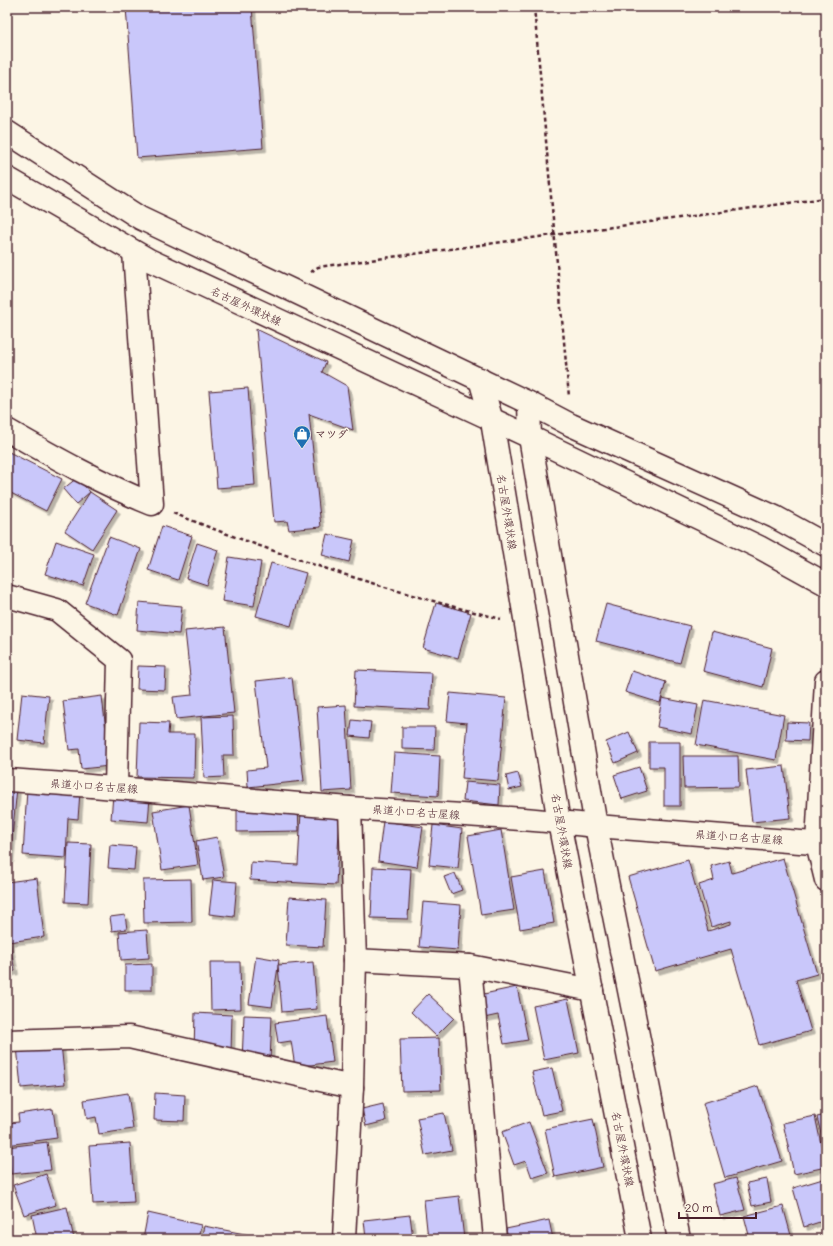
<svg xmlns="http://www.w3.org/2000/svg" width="833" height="1246" font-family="Delius,'Klee One',sans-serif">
<defs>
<filter id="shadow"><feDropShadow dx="3.5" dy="3.5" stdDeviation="0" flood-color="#0004"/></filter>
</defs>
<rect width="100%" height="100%" fill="#fcf5e5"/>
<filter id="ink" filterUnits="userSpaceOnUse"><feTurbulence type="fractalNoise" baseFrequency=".025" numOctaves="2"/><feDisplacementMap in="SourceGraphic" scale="8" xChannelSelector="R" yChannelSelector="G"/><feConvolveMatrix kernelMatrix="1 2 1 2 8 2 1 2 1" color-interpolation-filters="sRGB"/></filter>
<g filter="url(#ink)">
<g fill="#c9c7fa" stroke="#4a1f2b" filter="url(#shadow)">
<polygon points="126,7 252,7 263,148 137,158"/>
<polygon points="256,329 326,362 322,372 347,386 353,430 309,414 321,527 289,530 287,521 274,522"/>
<polygon points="248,388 255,485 217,488 209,391"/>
<polygon points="7,451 62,479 46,511 7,491"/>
<polygon points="77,478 90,492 76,504 63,489"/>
<polygon points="90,492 117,510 92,549 65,531"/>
<polygon points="162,526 192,536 178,580 148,570"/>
<polygon points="327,534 354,540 349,562 322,555"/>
<polygon points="109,537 141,549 118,615 85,603"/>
<polygon points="56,541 94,554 83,586 45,574"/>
<polygon points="197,543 218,550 207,585 186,578"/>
<polygon points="229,557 261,562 254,606 222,601"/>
<polygon points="271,563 306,573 291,626 256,616"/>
<polygon points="139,602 182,606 179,634 137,630"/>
<polygon points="436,603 471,613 458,658 423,648"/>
<polygon points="606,604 690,626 680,663 596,641"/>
<polygon points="225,627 234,713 176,719 173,697 192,695 185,631"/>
<polygon points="712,632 772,648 763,687 703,671"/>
<polygon points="138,666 166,667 165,690 137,689"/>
<polygon points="356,670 432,673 430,710 354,706"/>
<polygon points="632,671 666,682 660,703 625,692"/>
<polygon points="292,677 304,781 248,787 247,770 266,768 256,681"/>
<polygon points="22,693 49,696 44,743 17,740"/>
<polygon points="450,693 506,698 498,781 462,778 467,723 447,721"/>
<polygon points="102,696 110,766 81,769 79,749 69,750 63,701"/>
<polygon points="662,698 698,705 692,734 657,727"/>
<polygon points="704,700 784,715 776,760 696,745"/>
<polygon points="346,705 351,790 322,792 317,707"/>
<polygon points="233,716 234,755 223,755 224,777 204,778 201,717"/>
<polygon points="352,720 371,722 369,738 350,736"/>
<polygon points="139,722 169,723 168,734 195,734 194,778 137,777"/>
<polygon points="787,722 809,723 808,741 786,740"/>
<polygon points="402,727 435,727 434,750 402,749"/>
<polygon points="629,732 638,753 615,763 606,742"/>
<polygon points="649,742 680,742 680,806 664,806 664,767 649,767"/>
<polygon points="394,753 440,756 438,796 391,793"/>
<polygon points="683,756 738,756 739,787 684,788"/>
<polygon points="784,766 790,818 752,822 746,770"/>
<polygon points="639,767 647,791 622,799 614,775"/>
<polygon points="518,773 522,787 509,790 506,776"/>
<polygon points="465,782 500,785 499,805 463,801"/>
<polygon points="7,787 17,788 10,859 7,859"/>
<polygon points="27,789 80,792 78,819 68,818 66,858 23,855"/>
<polygon points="113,795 150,798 148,822 111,819"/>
<polygon points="189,805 198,865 162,870 153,811"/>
<polygon points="298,807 299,831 237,832 237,808"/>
<polygon points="301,812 340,814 336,885 250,880 251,862 298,865"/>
<polygon points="383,821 423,827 417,867 378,861"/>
<polygon points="433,825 462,829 458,868 429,865"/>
<polygon points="501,830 514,910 481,915 468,836"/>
<polygon points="217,837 224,877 203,880 196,841"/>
<polygon points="68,843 91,844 88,903 65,902"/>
<polygon points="110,845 136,847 134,870 108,868"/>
<polygon points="783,858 817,974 796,980 811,1031 759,1045 731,949 655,971 628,877 688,860 708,931 731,924 731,921 711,927 699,885 714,880 711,866 729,861 732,873"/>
<polygon points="373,867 411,869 408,919 371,918"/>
<polygon points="545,871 554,923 520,929 511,877"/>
<polygon points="455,873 462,890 451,894 444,877"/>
<polygon points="37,878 44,937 9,942 7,925 7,882"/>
<polygon points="191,879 192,922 144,923 143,880"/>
<polygon points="213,880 237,882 234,917 209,914"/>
<polygon points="289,897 326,900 323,947 286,945"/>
<polygon points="423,902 461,905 458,950 419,947"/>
<polygon points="125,915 127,929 112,931 110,917"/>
<polygon points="147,930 149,958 121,960 119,932"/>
<polygon points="7,940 9,940 15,971 7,973"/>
<polygon points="256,956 279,960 272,1007 249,1004"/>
<polygon points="210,962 240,962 241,1009 211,1010"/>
<polygon points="313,962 317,1009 282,1012 278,965"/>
<polygon points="152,964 152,990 125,990 125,965"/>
<polygon points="517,987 528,1040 504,1044 498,1015 484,1018 479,995"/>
<polygon points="428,994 454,1018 436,1036 411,1012"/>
<polygon points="568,999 579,1053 544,1060 533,1006"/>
<polygon points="195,1013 232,1015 231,1053 194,1051"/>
<polygon points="244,1015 272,1016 270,1061 242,1061"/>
<polygon points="327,1016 333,1062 295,1067 291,1041 278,1043 275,1023"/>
<polygon points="439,1038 441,1090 402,1091 400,1039"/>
<polygon points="61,1043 65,1084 21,1088 17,1046"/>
<polygon points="552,1068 562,1111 542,1115 532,1072"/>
<polygon points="758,1086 782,1161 725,1178 703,1103"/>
<polygon points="128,1093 133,1129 99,1134 96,1117 87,1119 84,1100"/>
<polygon points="155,1093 185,1095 184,1121 154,1120"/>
<polygon points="383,1104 386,1121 366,1126 362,1109"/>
<polygon points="53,1109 57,1138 7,1145 7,1123 19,1122 18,1114"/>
<polygon points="444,1113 452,1150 425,1155 417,1118"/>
<polygon points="826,1115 826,1154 817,1117"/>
<polygon points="815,1116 826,1167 794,1174 783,1123"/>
<polygon points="593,1119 603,1167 555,1177 545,1129"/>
<polygon points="529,1122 548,1173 532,1178 526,1161 514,1165 502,1132"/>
<polygon points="47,1142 51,1170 11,1174 7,1147"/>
<polygon points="130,1143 134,1202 93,1204 89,1146"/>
<polygon points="46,1174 56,1205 24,1215 13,1185"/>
<polygon points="736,1178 745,1210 720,1216 712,1184"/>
<polygon points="826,1178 826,1220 804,1227 793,1188"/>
<polygon points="767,1179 771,1202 752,1206 747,1183"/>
<polygon points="459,1196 464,1239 428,1239 424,1200"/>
<polygon points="783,1206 792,1239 750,1239 744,1216"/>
<polygon points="67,1207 74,1239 37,1239 32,1215"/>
<polygon points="148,1213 201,1225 198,1239 143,1239"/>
<polygon points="410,1215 413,1239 366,1239 364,1220"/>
<polygon points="549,1220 553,1239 508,1239 506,1229"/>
<polygon points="204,1226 260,1237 260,1239 201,1239"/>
</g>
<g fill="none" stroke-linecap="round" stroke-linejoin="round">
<g stroke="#4a1f2b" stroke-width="25">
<g id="minor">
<path d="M7,430c47,27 95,54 145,74l-18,-252"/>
<polyline points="7,596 57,610 119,660 116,787"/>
<polyline points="826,681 817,843 826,880"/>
<polyline points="355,960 470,966 592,990"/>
<polyline points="470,966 495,1239"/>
<polyline points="7,1041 129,1037 352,1087"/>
<polyline points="344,1239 352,1087 355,960 350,808"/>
</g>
</g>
<g stroke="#4a1f2b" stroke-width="25">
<g id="tertiary">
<polyline points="529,403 571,425 775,517 826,545"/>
<polyline points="530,437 759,547 826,584"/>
</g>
</g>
<g stroke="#4a1f2b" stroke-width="25">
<g id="secondary">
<polyline points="7,132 140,218 529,403 530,437 596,826 679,1239"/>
<polyline points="7,178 149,260 530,437"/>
<polyline points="480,379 492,421 559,822 640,1239"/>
<path d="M7,780c114,7 228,19 343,28 82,6 164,8 246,18l230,18"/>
</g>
</g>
<g stroke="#4a1f2b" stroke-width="2.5" stroke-dasharray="4 3" stroke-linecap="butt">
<polyline points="534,7 569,397"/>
<polyline points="311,272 318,267 826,198"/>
<path d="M173,513c107,43 217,78 328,106"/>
</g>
<use href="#minor" stroke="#fcf5e5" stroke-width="22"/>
<use href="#tertiary" stroke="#fcf5e5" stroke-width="22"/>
<use href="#secondary" stroke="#fcf5e5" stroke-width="22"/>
</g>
</g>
<defs>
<g id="shop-pin" transform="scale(0.9)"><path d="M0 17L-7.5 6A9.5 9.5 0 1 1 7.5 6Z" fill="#1f6fb2" stroke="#fcf5e5"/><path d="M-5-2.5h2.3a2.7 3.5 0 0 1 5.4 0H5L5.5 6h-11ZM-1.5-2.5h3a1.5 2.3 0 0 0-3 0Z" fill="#fff"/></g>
</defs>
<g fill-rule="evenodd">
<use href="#shop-pin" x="302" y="434"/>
</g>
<g text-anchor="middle" stroke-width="3" stroke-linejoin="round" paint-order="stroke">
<g font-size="11" fill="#4a1f2b" stroke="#fcf5e5">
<text transform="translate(246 306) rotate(25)" y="4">名古屋外環状線</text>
<text transform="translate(507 512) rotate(81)" y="4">名古屋外環状線</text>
<text transform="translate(94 786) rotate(4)" y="4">県道小口名古屋線</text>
<text transform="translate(416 812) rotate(4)" y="4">県道小口名古屋線</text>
<text transform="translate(562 831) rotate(80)" y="4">名古屋外環状線</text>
<text transform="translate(739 837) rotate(4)" y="4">県道小口名古屋線</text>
<text transform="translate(623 1149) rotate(79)" y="4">名古屋外環状線</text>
</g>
<g font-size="11" font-weight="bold" fill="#4a1f2b" stroke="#fcf5e5" text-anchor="start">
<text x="315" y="438">マツダ</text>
</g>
</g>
<rect width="833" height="1246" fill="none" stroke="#fcf5e5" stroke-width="24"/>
<rect x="12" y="12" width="809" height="1222" fill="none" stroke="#4a1f2b" stroke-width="1.5" filter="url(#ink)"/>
<path d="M679 1212v6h77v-6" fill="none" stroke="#4a1f2b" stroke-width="2"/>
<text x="685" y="1212" font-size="12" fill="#4a1f2b" stroke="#fcf5e5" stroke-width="3" paint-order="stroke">20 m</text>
</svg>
